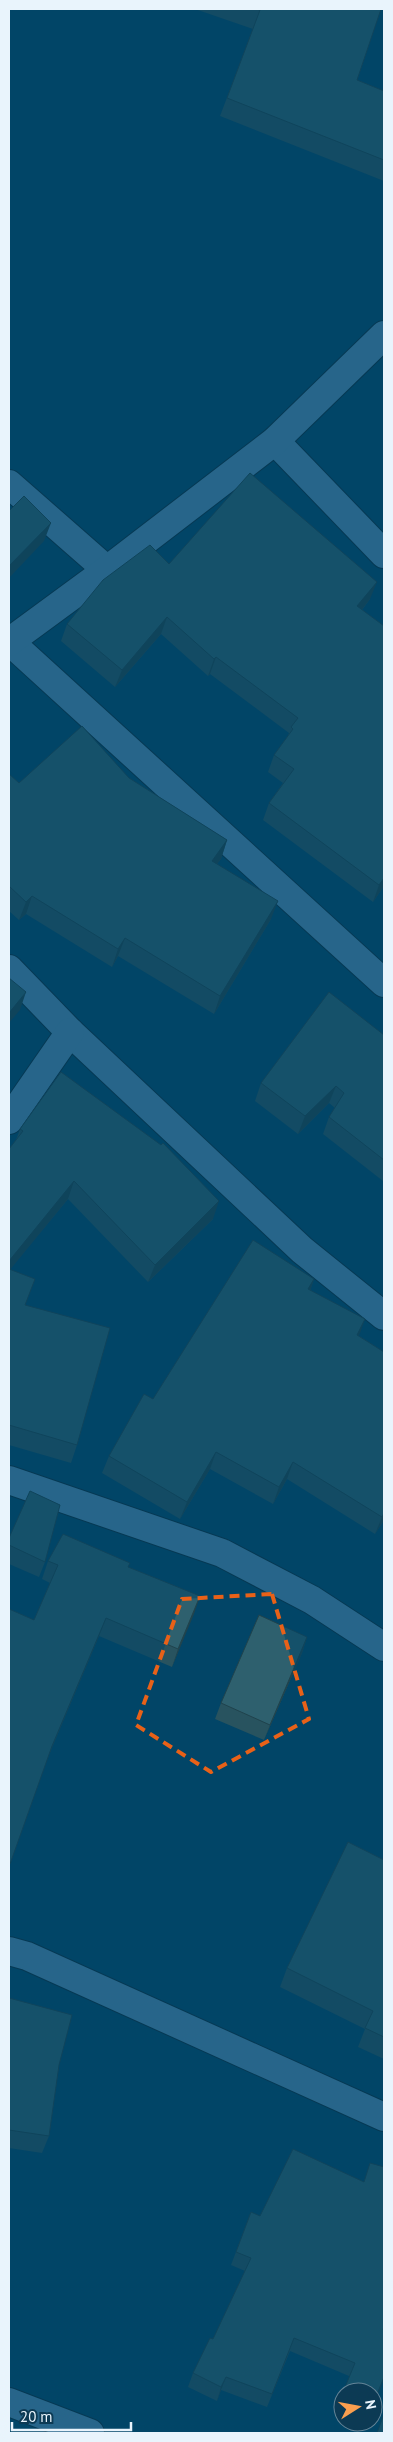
<svg xmlns="http://www.w3.org/2000/svg" width="393" height="2442" font-family="'PT Sans',sans-serif">
<rect width="100%" height="100%" fill="#024567"/>
<g fill="none" stroke-linecap="round" stroke-linejoin="round">
<g stroke="#0b2a3c" stroke-width="30">
<g id="minor">
<polyline points="275,441 384,554"/>
<polyline points="9,484 107,570"/>
<polyline points="9,641 384,983"/>
<polyline points="9,642 107,570 275,441 384,335"/>
<polyline points="9,969 70,1032 302,1250 384,1316"/>
<polyline points="9,1120 70,1032"/>
<polyline points="9,1480 222,1553 312,1600 384,1647"/>
<polyline points="9,1951 27,1956 384,2117"/>
<polyline points="9,2402 90,2433"/>
</g>
</g>
<use href="#minor" stroke="#548db3" stroke-width="28"/>
</g>
<g fill="#28535f">
<polygon points="195,9 381,9 357,80 384,91 384,181 220,116 253,29"/>
<polygon points="169,564 370,599 362,610 384,626 384,886 373,902 263,820 269,803 283,783 268,772 274,755 288,736 289,733 210,674 208,676 161,634 115,687 61,641 67,624"/>
<polygon points="9,774 19,783 129,778 227,840 221,859 217,864 271,919 214,1014 118,956 112,967 26,914 19,920 9,911"/>
<polygon points="384,1035 384,1179 383,1181 323,1134 329,1117 335,1108 329,1103 298,1134 255,1101 261,1083"/>
<polygon points="20,1129 213,1219 148,1282 68,1199 10,1269 26,1305 77,1445 71,1463 9,1445 9,1149 16,1140"/>
<polygon points="314,1279 310,1291 359,1336 384,1352 384,1520 375,1534 287,1479 273,1504 210,1469 180,1519 102,1473 109,1456 153,1399"/>
<polygon points="9,1538 45,1562 39,1577 9,1564"/>
<polygon points="48,1561 128,1567 200,1596 172,1667 99,1636 46,1762 9,1867 9,1609 34,1620 50,1583 42,1579"/>
<polygon points="307,1637 302,1653 264,1740 215,1719 221,1703"/>
<polygon points="384,1860 384,2059 358,2047 365,2029 280,1987 287,1968"/>
<polygon points="9,1998 59,2065 49,2136 42,2153 9,2148"/>
<polygon points="251,2212 383,2330 373,2392 349,2376 290,2351 267,2407 221,2390 217,2401 188,2387 193,2373 213,2339 245,2271 231,2265"/>
<polygon points="343,2392 343,2408 338,2406"/>
</g>
<g fill="#20434d">
<polygon points="51,523 44,541 9,578 9,566"/>
<polygon points="377,582 370,599 351,624 357,606"/>
<polygon points="167,617 161,634 115,687 122,670"/>
<polygon points="216,657 210,674 208,676 214,659"/>
<polygon points="227,840 221,859 205,879 212,861"/>
<polygon points="384,878 384,886 373,902 379,885"/>
<polygon points="32,896 26,914 19,920 26,902"/>
<polygon points="278,901 271,919 214,1014 220,996"/>
<polygon points="125,938 118,956 112,967 118,949"/>
<polygon points="26,992 20,1010 9,1023 9,1013"/>
<polygon points="336,1086 329,1103 298,1134 305,1116"/>
<polygon points="74,1181 68,1199 9,1271 9,1261"/>
<polygon points="219,1201 213,1219 148,1282 155,1265"/>
<polygon points="314,1279 308,1297 308,1289"/>
<polygon points="365,1319 359,1336 357,1335"/>
<polygon points="216,1452 210,1469 180,1519 187,1502"/>
<polygon points="293,1462 287,1479 273,1504 279,1487"/>
<polygon points="384,1513 384,1520 375,1534 382,1517"/>
<polygon points="200,1596 194,1614 172,1667 178,1649"/>
<polygon points="106,1618 99,1636 45,1764 52,1746"/>
<polygon points="307,1637 302,1653 264,1740 270,1725"/>
<polygon points="226,2377 221,2390 217,2401 221,2387"/>
<polygon points="384,2377 384,2379 373,2406 373,2404"/>
</g>
<g fill="#2e606e" stroke="#20434d">
<polygon points="256,9 381,9 357,80 384,91 384,160 227,98 260,10"/>
<polygon points="250,473 377,582 357,606 384,626 384,878 379,885 269,803 294,769 274,755 293,729 291,727 298,718 216,657 214,659 167,617 122,670 67,624 103,580 150,545 169,564"/>
<polygon points="24,496 51,523 9,566 9,511"/>
<polygon points="82,726 129,778 227,840 212,861 278,901 220,996 125,938 118,949 32,896 26,902 9,886 9,774 19,783"/>
<polygon points="9,978 26,992 9,1013"/>
<polygon points="329,992 384,1035 384,1160 329,1117 344,1093 336,1086 305,1116 261,1083"/>
<polygon points="61,1072 161,1145 163,1143 219,1201 155,1265 74,1181 9,1261 9,1149 23,1131 20,1129"/>
<polygon points="253,1240 314,1279 308,1289 365,1319 357,1335 384,1352 384,1513 382,1517 293,1462 279,1487 216,1452 187,1502 109,1456 144,1394 153,1399"/>
<polygon points="9,1269 35,1279 25,1305 110,1328 77,1445 9,1425"/>
<polygon points="30,1491 60,1505 45,1562 9,1545 9,1538"/>
<polygon points="63,1534 130,1563 128,1567 200,1596 178,1649 106,1618 52,1746 10,1864 9,1864 9,1609 34,1620 58,1565 48,1561"/>
<polygon points="259,1615 307,1637 270,1725 221,1703"/>
<polygon points="348,1842 384,1860 384,2037 365,2028 373,2011 287,1968"/>
<polygon points="9,1998 72,2015 59,2065 49,2136 9,2130"/>
<polygon points="293,2149 364,2182 370,2163 384,2167 384,2325 383,2330 384,2330 384,2377 373,2404 373,2392 343,2392 355,2363 294,2338 272,2394 226,2377 221,2387 193,2373 210,2338 213,2339 251,2258 236,2252 251,2212 260,2216"/>
<polygon points="384,2414 384,2433 377,2433"/>
</g>
<path d="M0 0H393V2442H0ZM272,1594l37,125 -98,53 -75,-47 46,-126z" fill="#024567" fill-opacity=".55" fill-rule="evenodd"/>
<path fill="none" stroke="#e86118" stroke-width="4" stroke-dasharray="10 6" stroke-linejoin="round" d="M272,1594l37,125 -98,53 -75,-47 46,-126z"/>
<rect width="393" height="2442" fill="none" stroke="#e9f4fc" stroke-width="20"/>
<g transform="translate(358 2407) rotate(79)"><circle r="24" fill="#0c3a54" stroke="#648497"/>
<path d="M0-4L9 19L0 12L-9 19Z" fill="#fa9f4f"/>
<text y="-8" font-size="14" font-weight="bold" text-anchor="middle" fill="#e9f4fc">N</text>
</g>
<path d="M12 2422v8h119v-8" fill="none" stroke="#e9f4fc" stroke-width="2.5"/>
<text x="20" y="2422" font-size="15" fill="#e9f4fc" stroke="#0c3a54" stroke-width="4" paint-order="stroke">20 m</text>
</svg>
